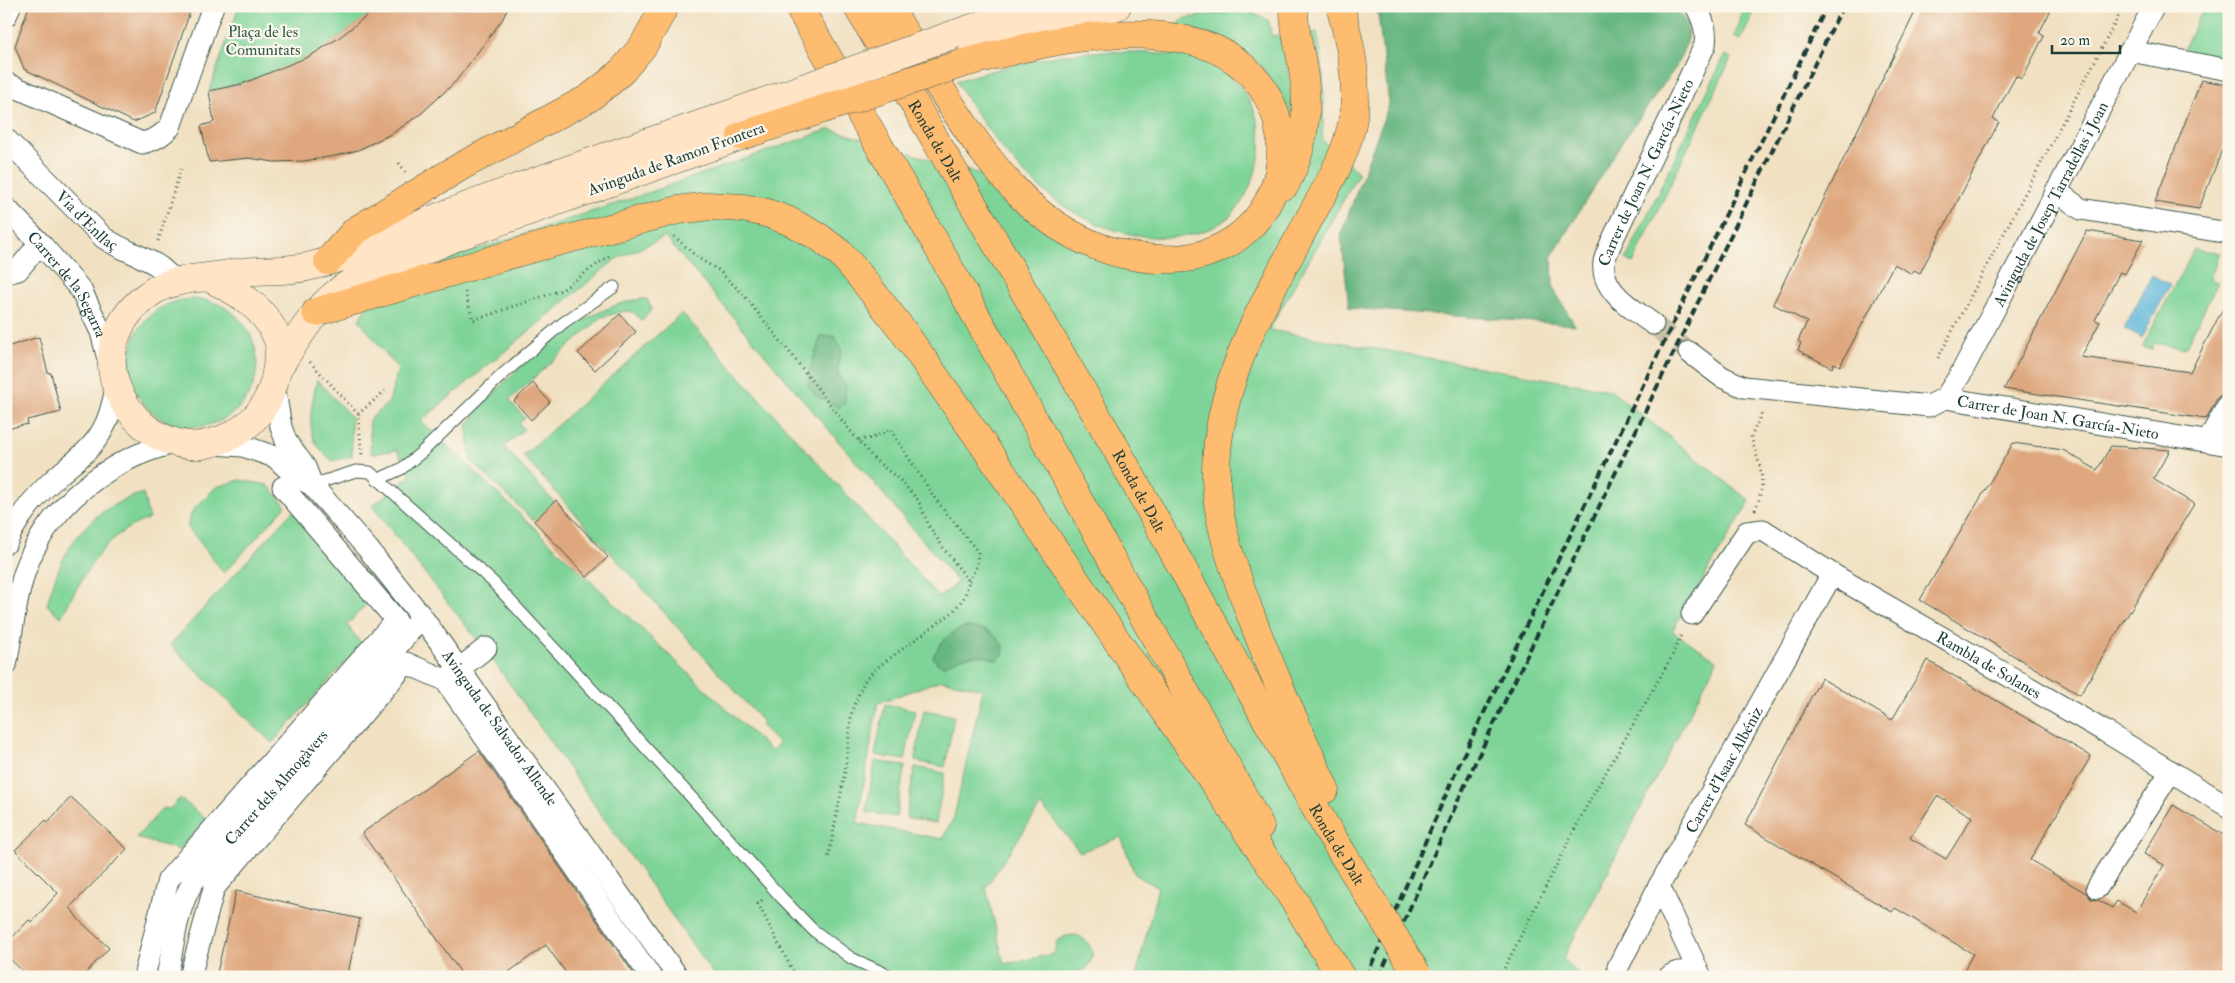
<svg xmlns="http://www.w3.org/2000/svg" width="2235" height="983" font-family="'IM FELL Double Pica',serif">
<rect width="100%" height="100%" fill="#fbf7ec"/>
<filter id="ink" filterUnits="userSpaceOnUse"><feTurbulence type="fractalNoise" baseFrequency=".02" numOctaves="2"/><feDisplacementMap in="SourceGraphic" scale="10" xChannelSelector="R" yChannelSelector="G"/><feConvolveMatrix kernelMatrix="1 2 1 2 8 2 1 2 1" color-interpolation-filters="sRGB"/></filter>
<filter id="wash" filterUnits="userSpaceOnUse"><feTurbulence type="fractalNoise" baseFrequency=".0096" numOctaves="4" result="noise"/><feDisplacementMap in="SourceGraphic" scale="20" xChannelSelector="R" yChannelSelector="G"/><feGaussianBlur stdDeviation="1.12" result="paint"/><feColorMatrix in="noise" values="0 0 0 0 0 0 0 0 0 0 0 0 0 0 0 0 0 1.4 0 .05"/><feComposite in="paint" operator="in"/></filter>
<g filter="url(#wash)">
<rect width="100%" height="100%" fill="#f1e1c2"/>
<g fill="#7ed498" stroke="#4e8866" fill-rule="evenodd">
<path d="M239,6h140c-22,18 -44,36 -68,50 -31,17 -67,27 -102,35z"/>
<polygon points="1742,6 1757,6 1741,40 1734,37 1740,22"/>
<polygon points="2205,6 2229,6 2229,61 2182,52"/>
<path d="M1246,10l23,11 2,15 10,-1 11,58 -1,32c-7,-15 -13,-32 -21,-46 -20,-34 -60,-46 -96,-53l11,-8z"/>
<path d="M1317,32c8,39 8,68 5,108l37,33 -90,157 341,60 140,111 -78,130 45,29 -154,299 19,18h-446l22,-90 -23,-12 -14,-38 -41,15 -39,-47 -55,82 18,77 50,-10 3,-13c12,-8 23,-9 32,4 2,4 4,8 3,12 0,4 -4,8 -5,11l-13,5 -2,4h-357l-222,-317 -121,-154 39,-31 -14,-25 -26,4 -2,-34 20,-18 9,-33 -39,-49 22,-39 258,-85 191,-67 159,48 84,71h165l33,-28 23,-26 14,-160zM665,237l293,345 -19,15 -257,-284 -159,143 240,266 -2,3 18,19 -8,7 -350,-330 195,-162zM941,680l42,9 -29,128 -12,22 -85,-16 21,-120z"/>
<path d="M1173,49c16,5 32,9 46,18 34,24 51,67 36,106 -6,18 -13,32 -27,45 -20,16 -50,21 -76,19 -93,-8 -151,-81 -196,-156 41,-12 81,-24 124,-28 30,-3 61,-1 92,2z"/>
<polygon points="1725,55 1731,58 1633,263 1626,259"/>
<polygon points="2194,249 2220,253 2210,279 2218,282 2185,348 2153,343 2152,349 2142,347"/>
<path d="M642,299h5l5,10 -10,12 -9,-9 -8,-1 -23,6 -93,83 16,18 -6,5 5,6 -20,18 50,55 -20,19 -63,-60 -4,-36c34,-47 116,-120 175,-126z"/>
<circle cx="193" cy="363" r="64"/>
<path d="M317,380l34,37 1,39 -20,5c-5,-5 -12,-11 -16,-18 -10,-17 -3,-45 1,-63z"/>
<polygon points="240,480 268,485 286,506 224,573 187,526 193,510 216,487"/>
<path d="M143,493l6,26c-47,14 -66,59 -88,98l-14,-12c14,-56 39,-95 96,-112z"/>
<polygon points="293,511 368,602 347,625 362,644 272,743 170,645"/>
<polygon points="885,704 915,710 905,760 875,755"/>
<polygon points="924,710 954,716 945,767 915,761"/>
<polygon points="875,761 905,766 896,817 866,812"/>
<polygon points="915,767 945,773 936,823 906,818"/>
<polygon points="180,798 207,820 180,850 136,838 163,808 170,809"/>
</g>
<g fill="#66b680" stroke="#427a5a">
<polygon points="1377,6 1675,6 1688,25 1687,42 1676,67 1620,145 1552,256 1553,288 1575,325 1349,308 1341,234 1389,104"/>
<path d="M821,336h14l7,15c-5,14 -7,23 4,34l-1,18 -5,5 -24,-12 -8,-10 1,-15z"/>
<path d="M964,627c21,2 28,2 40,20l-1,8 -6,5c-19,-8 -36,-4 -53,6l-7,-3 -4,-6c7,-16 16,-23 31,-30z"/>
</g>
<polygon fill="#5bb6d9" stroke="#3d7a86" points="2152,275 2170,285 2142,338 2124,328"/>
<g id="blocks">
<g fill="#dea77e" fill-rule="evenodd">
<polygon points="29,6 192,6 155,113 134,122 24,69 15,46"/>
<polygon points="379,6 509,6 502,20 456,81 422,113 393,133 358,150 335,156 304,161 274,162 249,158 209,162 201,126 214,122 209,91 242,84 310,56 340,37"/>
<polygon points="1918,6 2053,6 2039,33 2044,36 2022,79 2016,76 2005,96 1993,119 1999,122 1920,273 1914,270 1912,274 1894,264 1840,366 1834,363 1832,368 1798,350 1801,343 1798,341 1807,322 1773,304"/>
<polygon points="2201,80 2229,85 2229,132 2199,209 2155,202"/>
<polygon points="2087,231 2143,240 2125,274 2120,272 2095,320 2100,322 2081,357 2190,372 2229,297 2229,391 2218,397 2206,419 2004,389"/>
<polygon points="620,314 636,332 595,370 578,353"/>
<polygon points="39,337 48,373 51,373 61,412 27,420 28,424 6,429 6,347"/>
<polygon points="533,383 550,402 531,420 514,401"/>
<polygon points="2013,443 2063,450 2097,470 2111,446 2170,450 2153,479 2194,504 2080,695 1920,600"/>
<polygon points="556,500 608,557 587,577 534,521"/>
<path d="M1927,660l164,96 -61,104 56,33 5,6 7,1 14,8 5,-7 19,11 28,-47 -20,-11 29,-49 56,33v139h-269l13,-23 -78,-46 -3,4 -147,-87 76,-147 71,42zM1937,796l35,21 -26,42 -36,-21z"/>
<polygon points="479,751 636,977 569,977 546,945 502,977 464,977 362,833"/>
<polygon points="71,797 127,849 70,907 79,920 109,948 82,977 29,977 6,955 6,944 29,920 32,922 58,893 15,850 46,820 48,822"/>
<polygon points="236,891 360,919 347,977 216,977"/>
</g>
</g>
</g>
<g filter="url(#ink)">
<use href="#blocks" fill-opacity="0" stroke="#3e5649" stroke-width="1"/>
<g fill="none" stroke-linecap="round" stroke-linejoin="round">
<polyline stroke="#c7c0a6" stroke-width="21" stroke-dasharray="21 11" stroke-linecap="butt" points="1653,324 1689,352"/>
<g stroke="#3e5649" stroke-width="13">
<g id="lane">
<polyline points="377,480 401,469 422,452 503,374 563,323 614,287"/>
<polyline points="312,485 356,471 370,472 492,581 692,798 782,898 813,930 851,958 892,977"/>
</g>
</g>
<g stroke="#3e5649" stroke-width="23">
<g id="street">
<polyline points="6,16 10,6"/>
<polyline points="2130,51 2229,70"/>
<path d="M6,83l136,60c13,-3 19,-7 28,-16l43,-121"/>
<path id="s1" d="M6,139l98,99c16,11 34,16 51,26 12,6 11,14 27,15"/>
<polyline points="2056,191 2081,209 2229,233"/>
<path id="s2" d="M6,208l34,35 41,47 20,42 8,31"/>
<polyline points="6,273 18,270 40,243"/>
<path id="s3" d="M1653,324c-20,-15 -53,-33 -49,-62 1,-6 5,-13 7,-19l94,-198c2,-16 -2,-25 -9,-39"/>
<path id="s4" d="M1689,352l33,25 22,10 185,19 16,-8 284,47"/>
<polyline points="274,385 281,427 286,441 305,467 312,485"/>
<path id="s5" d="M1945,398l15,-23 194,-369"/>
<polyline points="2208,441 2229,403"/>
<path id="s6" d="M212,444l31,2 32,11 20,19 17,9 56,64 54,68 256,360"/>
<path d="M6,543c10,-23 28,-45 46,-62 18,-17 39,-29 51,-52 7,-12 10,-27 13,-40"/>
<path id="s7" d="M1692,614l55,-82 16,-2 69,44 274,158 123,75"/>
<path d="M6,665c6,-31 9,-64 19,-94 22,-65 85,-113 149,-128"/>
<polyline points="445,680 651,977"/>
<polyline points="1659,886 1701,977"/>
<polyline points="2097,888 2171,771"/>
<path id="s8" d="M1618,967l41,-81 173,-312"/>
<polyline points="144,977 168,880 396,620 283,487"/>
<path id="s9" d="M167,977c7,-33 9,-70 28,-98l149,-170 78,-92"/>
<polyline points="190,977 214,888 406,663 445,680 486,648"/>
<path d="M1669,977c8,-7 17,-7 24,0"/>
</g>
</g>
<g stroke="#3e5649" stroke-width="29">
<g id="secondary">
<polyline points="955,34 1036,6"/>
<polyline points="964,52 1012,36 1117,6"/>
<path d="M207,277c31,15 58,30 71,63 3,8 0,19 -1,27 -4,35 -23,60 -56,73 -10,3 -21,7 -32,5 -28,-3 -51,-19 -65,-43 -25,-42 -10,-86 31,-112 15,-9 34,-11 52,-13 16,-2 32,-5 48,-6 21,-1 39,0 60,-6 45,-12 87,-34 131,-51 97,-37 196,-69 293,-103"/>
<path d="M278,368c21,-32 40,-66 74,-86l104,-45 285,-101"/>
</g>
</g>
<g stroke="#3e5649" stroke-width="29">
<g id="highway">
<polyline points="798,6 935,242 1260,826"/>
<path id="s10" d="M857,6l257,439 212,382 53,85"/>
<path d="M888,6c16,26 33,52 49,77 30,47 61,96 104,131 31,24 67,40 105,44 160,19 187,-195 31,-220 -71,-12 -145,7 -213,25"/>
<path d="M1285,185c21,-39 25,-78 17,-121 -3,-19 -9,-38 -8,-58"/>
<polyline points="328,261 355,231 460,167 589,98 611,81 623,70 643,46 665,6"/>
<polyline points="316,312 519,252 678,210 709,206 743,208 767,213 789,221 819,237 841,254 856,271 901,328 978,437 1294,900 1341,977"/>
<path d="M1325,789c-27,-60 -54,-119 -77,-181 -16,-44 -33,-91 -32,-138 2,-93 50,-170 92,-249 18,-33 39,-65 45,-103 6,-37 -3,-77 -13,-112"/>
</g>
</g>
<g stroke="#3e5649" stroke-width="3" stroke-dasharray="1 4" stroke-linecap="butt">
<polyline points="399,163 405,172"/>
<polyline points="674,236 698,258 718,270 740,291 791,354 852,433 875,460 902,482 918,500 929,526 944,549 969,581 965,596 953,612 875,669 864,682 852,710 845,772 828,859"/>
<polyline points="158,241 181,169"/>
<polyline points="465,292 473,320 562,290 610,255"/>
<polyline points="1938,358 2124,6"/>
<polyline points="310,362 358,414 362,456"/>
<polyline points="358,414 385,391"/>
<polyline points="859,440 873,438 890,429 936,500 978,552 977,565 969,581"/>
<path d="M1755,510c13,-31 5,-42 -4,-73l12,-27"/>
<polyline points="762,900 758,904 796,977"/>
<polyline points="1500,977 1585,809 1671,658 1682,633"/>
</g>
<use href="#lane" stroke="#fff" stroke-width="11"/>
<use href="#street" stroke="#fff" stroke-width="21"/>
<use href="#secondary" stroke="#ffe4c6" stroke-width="28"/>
<use href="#highway" stroke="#febc70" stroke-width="28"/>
<g stroke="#1f3d34" stroke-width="4" stroke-dasharray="8 4" stroke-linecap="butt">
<polyline points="1366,977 1462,758 1827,6"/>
<polyline points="1379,977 1474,765 1703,292 1843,6"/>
</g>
<g stroke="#3e5649" stroke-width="29" stroke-linecap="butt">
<polyline id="secondary-bridge" points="739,111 955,34"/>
</g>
<g stroke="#3e5649" stroke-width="29" stroke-linecap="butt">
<g id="highway-bridge">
<polyline points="741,136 964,63"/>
<polyline points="1379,912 1417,974"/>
</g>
</g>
<use href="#secondary-bridge" stroke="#ffe4c6" stroke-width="28"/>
<use href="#highway-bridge" stroke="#febc70" stroke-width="28"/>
</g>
</g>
<g text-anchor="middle" stroke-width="4.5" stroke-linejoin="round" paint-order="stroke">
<g font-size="16" fill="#325b48" stroke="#fbf7ec">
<text x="263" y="37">Plaça de les<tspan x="263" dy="18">Comunitats</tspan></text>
</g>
<g font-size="16" fill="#1f3d34" stroke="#fbf7ec">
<text dy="6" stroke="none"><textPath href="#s10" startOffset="156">Ronda de Dalt</textPath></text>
<text transform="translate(676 158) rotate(-20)" y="6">Avinguda de Ramon Frontera</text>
<text dy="6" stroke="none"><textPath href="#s3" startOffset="182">Carrer de Joan N. García-Nieto</textPath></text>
<text dy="6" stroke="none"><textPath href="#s5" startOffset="221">Avinguda de Josep Tarradellas i Joan</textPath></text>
<text dy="6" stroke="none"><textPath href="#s1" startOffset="115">Via d'Enllaç</textPath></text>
<text dy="6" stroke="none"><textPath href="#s2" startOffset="99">Carrer de la Segarra</textPath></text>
<text dy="6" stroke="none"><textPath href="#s4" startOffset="384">Carrer de Joan N. García-Nieto</textPath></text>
<text dy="6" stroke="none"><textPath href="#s10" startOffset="561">Ronda de Dalt</textPath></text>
<text dy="6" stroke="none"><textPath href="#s7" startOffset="378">Rambla de Solanes</textPath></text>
<text dy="6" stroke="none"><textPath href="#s6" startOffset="419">Avinguda de Salvador Allende</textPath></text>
<text dy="6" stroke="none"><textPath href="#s8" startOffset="224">Carrer d'Isaac Albéniz</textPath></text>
<text dy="6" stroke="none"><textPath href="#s9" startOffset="225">Carrer dels Almogàvers</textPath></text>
<text dy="6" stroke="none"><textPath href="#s10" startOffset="966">Ronda de Dalt</textPath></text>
</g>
</g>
<rect width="2235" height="983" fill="none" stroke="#fbf7ec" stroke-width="25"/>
<path d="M2052 45v8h68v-8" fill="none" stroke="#1f3d34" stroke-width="2.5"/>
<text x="2060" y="45" font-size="15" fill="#1f3d34" stroke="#fbf7ec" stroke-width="4" paint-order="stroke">20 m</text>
</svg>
